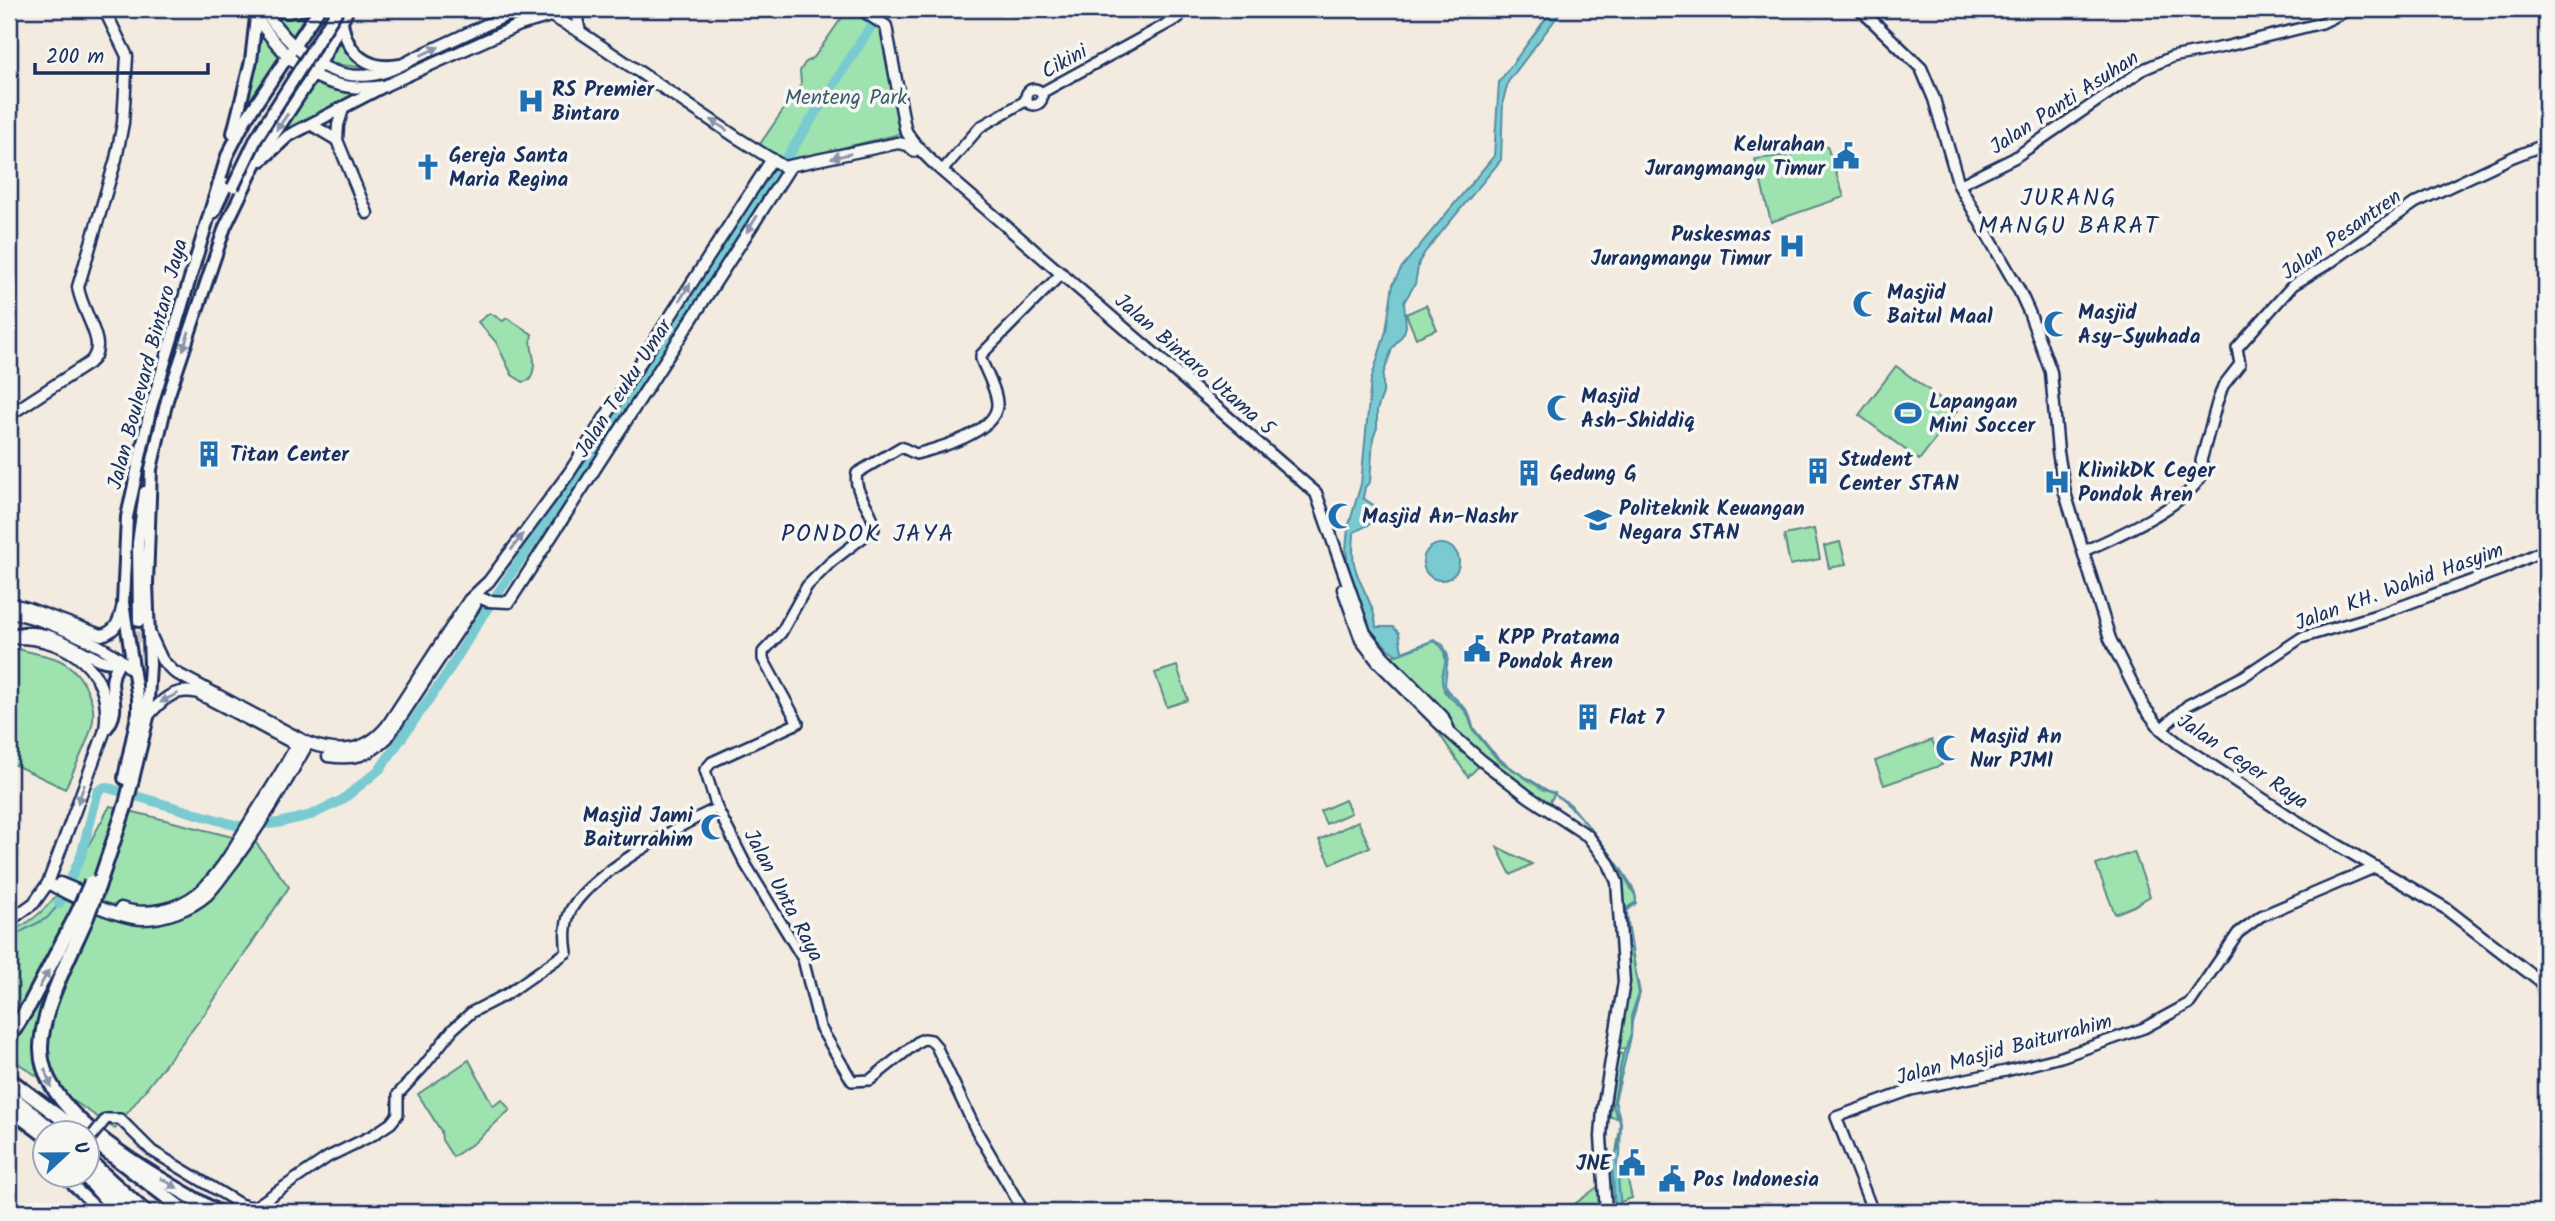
<svg xmlns="http://www.w3.org/2000/svg" width="2555" height="1221" font-family="Kalam,sans-serif">
<rect width="100%" height="100%" fill="#f3ebe0"/>
<filter id="ink" filterUnits="userSpaceOnUse"><feTurbulence type="fractalNoise" baseFrequency=".0143" numOctaves="2"/><feDisplacementMap in="SourceGraphic" scale="14" xChannelSelector="R" yChannelSelector="G"/><feConvolveMatrix kernelMatrix="1 2 1 2 8 2 1 2 1" color-interpolation-filters="sRGB"/></filter>
<g filter="url(#ink)">
<g fill="#9de2af" stroke="#5c8886" stroke-width="2">
<polygon points="848,9 852,9 880,26 900,132 896,135 784,162 758,147 801,84 800,71 805,63 815,56"/>
<polygon points="283,15 288,17 304,16 294,35 290,35 279,19"/>
<polygon points="263,37 279,57 250,103 248,102 260,40"/>
<path d="M338,41c3,2 24,24 27,27l-39,-5z"/>
<polygon points="317,83 343,92 363,93 292,128 286,126 314,84"/>
<polygon points="1827,146 1844,197 1771,222 1755,159 1790,155"/>
<polygon points="1426,305 1437,329 1416,338 1406,314"/>
<path d="M490,313l13,8 4,-3 25,16c-4,20 8,22 -2,46l-7,2 -11,-7 -16,-33 -18,-20z"/>
<polygon points="1896,366 1957,411 1919,460 1859,415"/>
<polygon points="1814,529 1820,559 1790,565 1784,535"/>
<polygon points="1840,542 1846,564 1829,568 1824,546"/>
<polygon points="1434,641 1443,647 1446,663 1444,691 1467,712 1473,730 1498,760 1544,790 1555,793 1547,807 1494,774 1492,775 1483,762 1468,777 1417,700 1378,661"/>
<path d="M17,649c12,3 25,5 37,9 26,9 46,44 37,71 -6,20 -17,40 -26,60l-56,-27v-110z"/>
<polygon points="1177,666 1188,700 1167,707 1155,673"/>
<polygon points="1932,740 1942,765 1884,785 1875,761"/>
<polygon points="1345,800 1351,813 1326,824 1320,811"/>
<path d="M110,806l146,37 33,44 -83,125 -91,117 -106,-72v-126c48,-14 77,-84 101,-125z"/>
<polygon points="1358,821 1370,847 1331,864 1319,840"/>
<polygon points="1497,847 1532,864 1511,875"/>
<polygon points="2134,852 2150,896 2134,906 2115,914 2096,865"/>
<polygon points="1612,867 1621,870 1636,897 1636,902 1620,912"/>
<polygon points="1622,942 1631,949 1639,993 1631,1017 1631,1034 1626,1048 1615,1050 1623,1055 1613,1106 1618,1118 1610,1117"/>
<polygon points="469,1060 493,1106 502,1100 510,1110 475,1142 453,1157 442,1140 441,1131 418,1094"/>
<polygon points="1619,1134 1620,1141 1612,1173 1626,1172 1632,1198 1605,1207 1564,1212 1604,1182 1604,1173 1616,1153"/>
</g>
<g fill="#7acbd1" stroke="#548da3" stroke-width="2">
<path d="M1553,9h10l-55,73 -5,19 -2,59 -76,92 -6,10 -4,22 -11,18 2,24 -2,7 -12,16 -9,26v18l-6,17v18l-4,10 -3,44 -5,5 -2,11 12,8 2,10 -5,7 -18,9c0,12 -3,24 1,35 5,20 20,38 21,60h17l6,6 3,19 32,-12 9,5 5,11 -3,28 2,6 21,21 6,18 17,21 15,15 64,39 30,36 29,41c5,7 7,14 7,22l-9,8 3,31 10,51 -8,29 -1,15 -16,64 6,21 -1,35 -3,4 4,51h-6l-3,-50 7,-15 1,-25 -7,-16 10,-51 8,-21v-17l8,-24 -13,-83 10,-8 -1,-9c-10,-24 -67,-99 -91,-103 -28,-20 -49,-29 -69,-59 -4,-5 -4,-13 -9,-19 -6,-8 -17,-13 -22,-23 -9,-19 15,-32 -10,-48l-37,14 -10,-7 -15,-17 -3,2 -2,-3 3,-3 -21,-50 -3,-27 2,-22 13,-44 10,-104 15,-49 7,-47 9,-17 92,-111 5,-74z"/>
<circle cx="1441" cy="562" r="18"/>
</g>
<g fill="none" stroke-linecap="round" stroke-linejoin="round">
<g stroke="#548da3" stroke-width="2">
<polyline points="9,938 47,918 59,904"/>
<polyline points="2155,1202 2170,1212"/>
</g>
<polyline stroke="#7acbd1" stroke-width="10" points="59,904 81,856 98,791 105,787 238,826 278,823 311,815 342,800 380,769 446,675 481,618 681,323 882,9"/>
<polyline stroke="#c8c5c6" stroke-width="10" stroke-dasharray="10 5" stroke-linecap="butt" points="128,654 137,637 139,621"/>
<g stroke="#1b2f5e" stroke-width="14">
<g id="tertiary">
<circle cx="1034" cy="97" r="8"/>
<polyline points="1041,93 1178,18 1175,9"/>
<polyline points="942,171 980,127 1027,100"/>
<polyline points="1959,185 2014,158 2144,69 2172,57 2224,47 2322,23 2351,9"/>
<path d="M2084,551c33,-15 106,-46 120,-80l-3,-10 16,-58 6,-17 17,-22 -3,-16 56,-63 38,-23 84,-59 98,-46 33,-13"/>
<polyline points="2161,729 2188,705 2244,676 2301,638 2383,613 2503,569 2546,549"/>
<path d="M106,1119h14l32,32 88,53 10,3 6,-1 72,-49 45,-22 18,-12 7,-9v-20l25,-27 30,-38 19,-17 35,-18 60,-42c-2,-12 -2,-26 2,-38 14,-37 112,-89 148,-106"/>
<polyline points="63,1176 101,1212"/>
<path d="M1024,1212l-49,-84 -39,-82 -5,-6 -7,-1 -5,2 -49,39 -18,1 -32,-54 -17,-68 -57,-94 -29,-57 -12,-38 7,-8 86,-39 -35,-64v-7l18,-19 26,-47 24,-24 43,-33c1,-19 -22,-36 -17,-56l44,-26 15,7c23,-6 78,-21 81,-48 1,-14 -11,-34 -16,-47v-4l81,-82"/>
<polyline points="1873,1212 1836,1117 1911,1090 2006,1071 2061,1057 2144,1028 2190,1003 2238,933 2261,916 2376,867"/>
</g>
</g>
<g stroke="#1b2f5e" stroke-width="15">
<g id="secondary">
<path d="M251,9c32,50 68,87 133,77l131,-59c16,-7 38,-9 50,-18"/>
<path d="M263,9c24,35 62,73 109,66 20,-3 38,-15 55,-23 31,-14 62,-29 93,-43"/>
<polyline points="575,9 580,32"/>
<path d="M860,9l26,17 19,102c3,11 27,34 37,43l374,322 49,140 19,24 59,60 6,13"/>
<polyline points="1860,9 1921,68 1934,99 1959,185 2019,290 2029,312 2051,372 2058,452 2065,493 2110,639 2144,707 2161,729 2179,744 2293,819 2445,908 2546,986"/>
<polyline points="551,16 580,32 736,137 784,167 898,143 908,145 914,151"/>
<polyline points="343,109 338,125 337,140 367,213"/>
<polyline points="312,125 337,140"/>
<path d="M9,415l80,-52c22,-18 -8,-50 -11,-76l38,-128 7,-36 4,-67 -23,-47"/>
<polyline points="1343,589 1361,640 1378,662 1439,723 1482,761 1529,797 1588,836 1609,864 1617,882 1624,982 1603,1109 1601,1137 1606,1212"/>
<polyline points="476,596 488,601 509,602 790,167"/>
<path d="M9,604l15,3 77,28c16,-3 19,-16 22,-31"/>
<path d="M9,612c33,6 100,33 123,58"/>
<path d="M149,632l13,28 12,12 134,71c31,11 57,10 79,-17l82,-126 20,-19 80,-108 203,-314"/>
<path d="M147,717c14,-17 28,-30 51,-24l99,52"/>
<path d="M328,756c25,4 41,0 59,-18l88,-133 1,-9"/>
<path d="M48,883c22,13 70,35 95,36 21,0 48,-10 64,-24 10,-10 18,-23 27,-34 27,-37 52,-78 74,-118"/>
<polyline points="60,883 91,896"/>
<path d="M121,908c25,9 57,1 77,-15 20,-17 35,-43 48,-65 18,-29 38,-58 53,-88"/>
<path d="M9,921l25,-18 14,-20 57,-153c9,-59 -36,-93 -92,-92"/>
</g>
</g>
<g stroke="#1b2f5e" stroke-width="16">
<g id="primary">
<polyline points="270,9 287,12 305,9"/>
<path d="M342,22c5,32 26,49 58,43"/>
<polyline points="233,133 251,61 256,17"/>
<polyline points="262,160 288,136 384,86"/>
<polyline points="214,212 227,184"/>
<polyline points="139,621 138,543 145,492"/>
<path d="M9,636c45,-16 84,32 105,25"/>
<polyline points="138,716 138,699 123,603 127,517 150,411 227,156 246,119 319,9"/>
<polyline points="147,717 150,665 147,583 151,469 167,400 225,227 258,159 320,64 348,9"/>
<path d="M105,730c21,-24 -2,-42 12,-63"/>
</g>
</g>
<g stroke="#1b2f5e" stroke-width="18">
<g id="motorway">
<polyline points="125,778 138,716"/>
<polyline points="98,887 126,804 147,717"/>
<path d="M87,917c-16,37 -45,91 -46,130 -2,71 123,133 176,165"/>
<polyline points="9,1038 30,1004 78,912"/>
<polyline points="9,1079 82,1134"/>
<polyline points="9,1094 57,1134"/>
<polyline points="9,1108 46,1136"/>
<polyline points="88,1137 186,1212"/>
<polyline points="88,1160 145,1212"/>
<polyline points="88,1172 109,1189 131,1212"/>
<polyline points="87,1178 117,1212"/>
</g>
</g>
<use href="#tertiary" stroke="#f6f6f2" stroke-width="9"/>
<use href="#secondary" stroke="#f6f6f2" stroke-width="10"/>
<use href="#primary" stroke="#f6f6f2" stroke-width="10"/>
<use href="#motorway" stroke="#f6f6f2" stroke-width="12"/>
<g stroke="#1b2f5e" stroke-width="14" stroke-linecap="butt">
<polyline id="tertiary-bridge" points="88,1141 106,1119"/>
</g>
<g stroke="#1b2f5e" stroke-width="16" stroke-linecap="butt">
<polyline id="primary-bridge" points="233,187 257,137 338,9"/>
</g>
<g stroke="#1b2f5e" stroke-width="18" stroke-linecap="butt">
<g id="motorway-bridge">
<polyline points="78,912 91,882"/>
<polyline points="87,917 98,887"/>
</g>
</g>
<use href="#tertiary-bridge" stroke="#f6f6f2" stroke-width="9"/>
<use href="#primary-bridge" stroke="#f6f6f2" stroke-width="10"/>
<use href="#motorway-bridge" stroke="#f6f6f2" stroke-width="12"/>
</g>
<defs><path id="oneway-solid" d="M-6-.8H1V-3.2L6.5 0L1 3.2V.8H-6Z" transform="scale(1.75)"/></defs>
<g fill="#8892a8">
<use href="#oneway-solid" transform="translate(430 51) rotate(-25)"/>
<use href="#oneway-solid" transform="translate(282 122) rotate(125)"/>
<use href="#oneway-solid" transform="translate(719 125) rotate(-146)"/>
<use href="#oneway-solid" transform="translate(841 156) rotate(167)"/>
<use href="#oneway-solid" transform="translate(752 224) rotate(123)"/>
<use href="#oneway-solid" transform="translate(685 292) rotate(-58)"/>
<use href="#oneway-solid" transform="translate(186 341) rotate(108)"/>
<use href="#oneway-solid" transform="translate(517 542) rotate(-54)"/>
<use href="#oneway-solid" transform="translate(169 698) rotate(152)"/>
<use href="#oneway-solid" transform="translate(81 794) rotate(110)"/>
<use href="#oneway-solid" transform="translate(44 979) rotate(-61)"/>
<use href="#oneway-solid" transform="translate(48 1078) rotate(69)"/>
<use href="#oneway-solid" transform="translate(169 1183) rotate(31)"/>
</g>
</g>
<defs>
<g id="hospital-bare" transform="scale(2.1)"><path d="M-5-5h3v3.5h4V-5h3V5h-3V1.5h-4V5h-3Z" fill="#1f6fb2" stroke="#f6f6f2" stroke-width="2.5" paint-order="stroke"/></g>
<g id="civic-bare" transform="scale(2.1)"><path d="M-.6-6.5H3V-4.5H.6V-3L4-1V1h2V6H-6V1h2V-1L-.6-3ZM-1.2 2.5V6h2.4V2.5Z" fill="#1f6fb2" stroke="#f6f6f2" stroke-width="2.5" paint-order="stroke"/></g>
<g id="church-bare" transform="scale(2.1)"><path d="M-1.2-6h2.4v3.5h3.3v2.4h-3.3V6h-2.4V-.1h-3.3v-2.4h3.3Z" fill="#1f6fb2" stroke="#f6f6f2" stroke-width="2.5" paint-order="stroke"/></g>
<g id="mosque-bare" transform="scale(2.1)"><path d="M3.5-4.9A6 6 0 1 0 3.5 4.9A5 5 0 1 1 3.5-4.9Z" fill="#1f6fb2" stroke="#f6f6f2" stroke-width="2.5" paint-order="stroke"/></g>
<g id="stadium-bare" transform="scale(2.1)"><path d="M0-5a6.5 5 0 1 0 0 10a6.5 5 0 1 0 0-10ZM-3.5-1.8h7v3.6h-7Z" fill="#1f6fb2" stroke="#f6f6f2" stroke-width="2.5" paint-order="stroke"/></g>
<g id="building-bare" transform="scale(2.1)"><path d="M-4-6H4V6H1V3H-1V6H-4ZM-2.5-4.3h1.7v1.8h-1.7ZM.8-4.3h1.7v1.8H.8ZM-2.5-1h1.7V.8h-1.7ZM.8-1h1.7V.8H.8Z" fill="#1f6fb2" stroke="#f6f6f2" stroke-width="2.5" paint-order="stroke"/></g>
<g id="university-bare" transform="scale(2.1)"><path d="M0-5L7-2L0 1L-7-2ZM-4 1L0 2.5L4 1V4Q0 6-4 4Z" fill="#1f6fb2" stroke="#f6f6f2" stroke-width="2.5" paint-order="stroke"/></g>
</defs>
<g fill-rule="evenodd">
<use href="#hospital-bare" x="531" y="101"/>
<use href="#civic-bare" x="1846" y="156"/>
<use href="#church-bare" x="428" y="167"/>
<use href="#hospital-bare" x="1792" y="246"/>
<use href="#mosque-bare" x="1866" y="304"/>
<use href="#mosque-bare" x="2057" y="324"/>
<use href="#mosque-bare" x="1560" y="408"/>
<use href="#stadium-bare" x="1908" y="413"/>
<use href="#building-bare" x="209" y="454"/>
<use href="#building-bare" x="1818" y="471"/>
<use href="#building-bare" x="1529" y="473"/>
<use href="#hospital-bare" x="2057" y="482"/>
<use href="#mosque-bare" x="1341" y="516"/>
<use href="#university-bare" x="1598" y="520"/>
<use href="#civic-bare" x="1477" y="649"/>
<use href="#building-bare" x="1588" y="717"/>
<use href="#mosque-bare" x="1949" y="748"/>
<use href="#mosque-bare" x="714" y="827"/>
<use href="#civic-bare" x="1632" y="1163"/>
<use href="#civic-bare" x="1672" y="1179"/>
</g>
<g text-anchor="middle" stroke-width="7" stroke-linejoin="round" paint-order="stroke">
<g font-size="21" fill="#1b2f5e" stroke="#f6f6f2">
<text transform="translate(1064 61) rotate(-29)" y="7">Cikini</text>
<text transform="translate(2064 102) rotate(-33)" y="7">Jalan Panti Asuhan</text>
<text transform="translate(2341 234) rotate(-35)" y="7">Jalan Pesantren</text>
<text transform="translate(147 364) rotate(-75)" y="7">Jalan Boulevard Bintaro Jaya</text>
<text transform="translate(1195 364) rotate(41)" y="7">Jalan Bintaro Utama 5</text>
<text transform="translate(623 388) rotate(-57)" y="7">Jalan Teuku Umar</text>
<text transform="translate(2399 586) rotate(-20)" y="7">Jalan KH. Wahid Hasyim</text>
<text transform="translate(2243 761) rotate(34)" y="7">Jalan Ceger Raya</text>
<text transform="translate(784 895) rotate(62)" y="7">Jalan Unta Raya</text>
<text transform="translate(2004 1049) rotate(-15)" y="7">Jalan Masjid Baiturrahim</text>
</g>
<g font-size="21" font-weight="bold" fill="#1b2f5e" stroke="#f6f6f2" text-anchor="start">
<text x="552" y="96">RS Premier<tspan x="552" dy="24">Bintaro</tspan></text>
<text x="1825" y="151" text-anchor="end">Kelurahan<tspan x="1825" dy="24">Jurangmangu Timur</tspan></text>
<text x="449" y="162">Gereja Santa<tspan x="449" dy="24">Maria Regina</tspan></text>
<text x="1771" y="241" text-anchor="end">Puskesmas<tspan x="1771" dy="24">Jurangmangu Timur</tspan></text>
<text x="1887" y="299">Masjid<tspan x="1887" dy="24">Baitul Maal</tspan></text>
<text x="2078" y="319">Masjid<tspan x="2078" dy="24">Asy-Syuhada</tspan></text>
<text x="1581" y="403">Masjid<tspan x="1581" dy="24">Ash-Shiddiq</tspan></text>
<text x="1929" y="408">Lapangan<tspan x="1929" dy="24">Mini Soccer</tspan></text>
<text x="230" y="461">Titan Center</text>
<text x="1839" y="466">Student<tspan x="1839" dy="24">Center STAN</tspan></text>
<text x="2078" y="477">KlinikDK Ceger<tspan x="2078" dy="24">Pondok Aren</tspan></text>
<text x="1550" y="480">Gedung G</text>
<text x="1619" y="515">Politeknik Keuangan<tspan x="1619" dy="24">Negara STAN</tspan></text>
<text x="1362" y="523">Masjid An-Nashr</text>
<text x="1498" y="644">KPP Pratama<tspan x="1498" dy="24">Pondok Aren</tspan></text>
<text x="1609" y="724">Flat 7</text>
<text x="1970" y="743">Masjid An<tspan x="1970" dy="24">Nur PJMI</tspan></text>
<text x="693" y="822" text-anchor="end">Masjid Jami<tspan x="693" dy="24">Baiturrahim</tspan></text>
<text x="1611" y="1170" text-anchor="end">JNE</text>
<text x="1693" y="1186">Pos Indonesia</text>
</g>
<g font-size="21" fill="#3c5c72" stroke="#f6f6f2">
<text x="846" y="104">Menteng Park</text>
</g>
<g font-size="24" letter-spacing="2" fill="#1b2f5e" stroke="#f6f6f2">
<text x="2069" y="205">JURANG<tspan x="2069" dy="28">MANGU BARAT</tspan></text>
<text x="868" y="541">PONDOK JAYA</text>
</g>
</g>
<rect width="2555" height="1221" fill="none" stroke="#f6f6f2" stroke-width="35"/>
<rect x="18" y="18" width="2520" height="1186" fill="none" stroke="#1b2f5e" stroke-width="2.5" filter="url(#ink)"/>
<g transform="translate(66 1154) rotate(68)"><circle r="33" fill="#f6f6f2" stroke="#9ea6b7" stroke-width="2"/>
<path d="M0-5L12 26L0 18L-12 26Z" fill="#1f6fb2"/>
<text y="-10" font-size="19" font-weight="bold" text-anchor="middle" fill="#1b2f5e">U</text>
</g>
<path d="M35 63v10h173v-10" fill="none" stroke="#1b2f5e" stroke-width="3.5"/>
<text x="46" y="63" font-size="21" fill="#1b2f5e" stroke="#f6f6f2" stroke-width="5" paint-order="stroke">200 m</text>
</svg>
